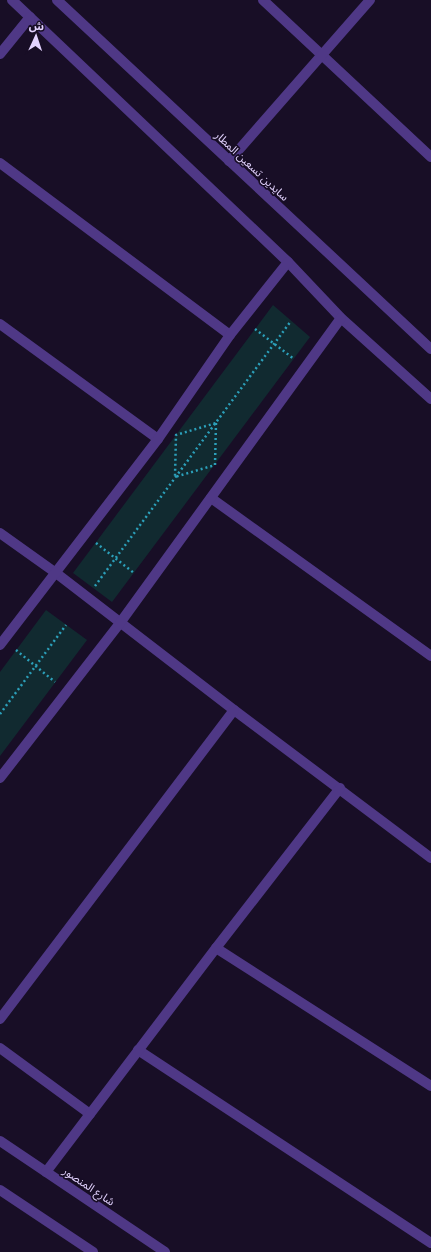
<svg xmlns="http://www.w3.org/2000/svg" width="431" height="1252" font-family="'PT Sans','Noto Sans Arabic',sans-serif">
<rect width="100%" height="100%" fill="#180e26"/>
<g fill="#112a30">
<polygon points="273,305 310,337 112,602 73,573"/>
<polygon points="46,610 87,640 0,756 0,672"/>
</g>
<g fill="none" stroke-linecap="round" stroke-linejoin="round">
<g stroke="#2ca0ba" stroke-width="2.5" stroke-dasharray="2 3" stroke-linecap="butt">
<polyline points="255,329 294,359"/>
<polygon points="216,423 215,465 175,477 176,435"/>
<polyline points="96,543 134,573"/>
<polyline points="95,586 291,321"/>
<polyline points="16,650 55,682"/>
<polyline points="0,714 66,625"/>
</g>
<g stroke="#4f3886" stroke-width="10">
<polyline points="12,0 288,262 341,318 431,399"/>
<polyline points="57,0 431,349"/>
<polyline points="263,0 431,157"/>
<polyline points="0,54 30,17"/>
<polyline points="229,161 370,0"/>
<polyline points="0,163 230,335"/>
<polyline points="0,324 158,439"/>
<polyline points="211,498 431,656"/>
<polyline points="0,533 56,573 234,710 431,858"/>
<polyline points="0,645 158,439 230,335 288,262"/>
<polyline points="0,778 120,623 341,318"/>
<polyline points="216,948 431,1086"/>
<polyline points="0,1019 234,710"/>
<polyline points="0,1048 90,1114"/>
<polyline points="138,1050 431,1243"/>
<polyline points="0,1141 165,1252"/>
<polyline points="46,1172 216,948 340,788"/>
<polyline points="0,1190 93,1252"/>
</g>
</g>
<g text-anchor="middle" stroke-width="3.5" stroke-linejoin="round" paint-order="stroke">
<g font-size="11" fill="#e3d3ff" stroke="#180e26">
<text transform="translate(252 166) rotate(43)" y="4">سايدين تسعين المطار</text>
<text transform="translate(89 1186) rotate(34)" y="4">شارع المنصور</text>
</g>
</g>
<g transform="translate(36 36) rotate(3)" stroke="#180e26" stroke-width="3" paint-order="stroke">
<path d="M0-3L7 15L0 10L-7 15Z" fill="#e3d3ff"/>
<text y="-6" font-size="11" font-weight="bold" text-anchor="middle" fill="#e3d3ff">ش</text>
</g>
</svg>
